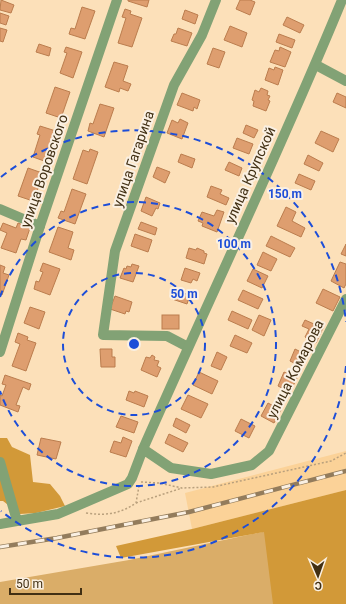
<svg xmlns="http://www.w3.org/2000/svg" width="346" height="604" font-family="Roboto,sans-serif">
<rect width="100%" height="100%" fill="#fce0b9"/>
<polygon fill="#fbd298" points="346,451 346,490 192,529 185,493"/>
<polygon fill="#daad68" points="272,530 280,604 0,604 0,582 129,560"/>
<g fill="#d29938">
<polygon points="0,438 7,438 12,447 30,455 33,482 50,484 60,496 65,506 36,513 20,514 3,501 0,501"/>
<polygon points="346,490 346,604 273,604 264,532 121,558 116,546 192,529"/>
</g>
<g fill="#de9e6f" stroke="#bb7d4e">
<polygon points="1,0 14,5 11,13 0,10"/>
<polygon points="128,0 149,0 147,7 128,1"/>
<polygon points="240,0 250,0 255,2 250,15 236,9"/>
<polygon points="82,7 95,11 85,39 69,34 71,28 75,29"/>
<polygon points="125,9 131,11 130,14 142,18 132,47 118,43 126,18 122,17"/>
<polygon points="185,10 198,15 195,24 182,19"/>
<polygon points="0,13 9,16 6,25 0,23"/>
<polygon points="287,17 304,25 300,33 283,25"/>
<polygon points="230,26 247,33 242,47 224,40"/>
<polygon points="0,28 7,30 3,42 0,41"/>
<polygon points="178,28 192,33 187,46 171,41 174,34 176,34"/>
<polygon points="279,34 295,40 292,48 276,42"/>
<polygon points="39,44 51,48 49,56 36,52"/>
<polygon points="66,47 82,52 73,78 60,73 67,53 64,52"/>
<polygon points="280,47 291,52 285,67 270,62 275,50 279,51"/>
<polygon points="213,48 225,52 219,68 207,64"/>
<polygon points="114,62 128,66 123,81 131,84 128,91 120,88 119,92 105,87"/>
<polygon points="275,67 283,70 278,85 265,80 269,68 274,70"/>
<polygon points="55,87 70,92 61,118 46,113"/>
<polygon points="261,88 268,91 267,95 270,96 268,100 270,101 266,111 253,106 254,101 252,100 255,90 259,92"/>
<polygon points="182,93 200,100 197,109 194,107 193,111 177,105"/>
<polygon points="337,93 346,97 346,108 333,102"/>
<polygon points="100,104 114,108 104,137 88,131 90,123 93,124"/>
<polygon points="180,119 188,123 182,139 167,133 172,120 178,123"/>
<polygon points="246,125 258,130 254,138 243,133"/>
<polygon points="40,126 59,132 56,141 54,140 47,162 33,157 40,135 37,134"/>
<polygon points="321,131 339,139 333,152 315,143"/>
<polygon points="237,138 253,144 249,154 233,148"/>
<polygon points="90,149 98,152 87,184 73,179 83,150 89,152"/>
<polygon points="181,154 195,159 192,168 178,162"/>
<polygon points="308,155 323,163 319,171 304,164"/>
<polygon points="229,162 242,168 239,176 225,170"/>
<polygon points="157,167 170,172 165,183 153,177"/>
<polygon points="28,168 48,175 45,183 41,181 33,201 18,196"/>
<polygon points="299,174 315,181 311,190 295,183"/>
<polygon points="211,186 222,190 220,194 229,198 226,205 207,197"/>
<polygon points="72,189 86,194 75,224 58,218 61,211 64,212"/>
<polygon points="146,197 160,203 158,209 156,208 152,216 141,211"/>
<polygon points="286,207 296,212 292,221 305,228 301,237 277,226"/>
<polygon points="217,210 224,212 217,232 202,226 203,223 198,221 202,212 214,216"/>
<polygon points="141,222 157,228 155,235 138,229"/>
<polygon points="3,223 16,228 18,223 30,228 26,240 21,239 16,253 1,248 7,233 0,230"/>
<polygon points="58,227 73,232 68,248 74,250 71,260 49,252"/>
<polygon points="135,234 152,240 148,252 131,246"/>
<polygon points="271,236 295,248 290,257 266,246"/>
<polygon points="346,244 346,256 341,254"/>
<polygon points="189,248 196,250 197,248 204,251 204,253 207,254 204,264 186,258"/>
<polygon points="263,252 277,259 271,271 257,265"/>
<polygon points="340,262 346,264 346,284 344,288 331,281"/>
<polygon points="43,263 60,269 50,295 34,289 36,281 39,282 43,272 40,271"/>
<polygon points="132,264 139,266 133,282 120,278 124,268 126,269 127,266 131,267"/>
<polygon points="0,265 5,267 3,273 9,275 2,295 0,294"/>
<polygon points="185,268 200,273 197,281 193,279 191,283 181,280"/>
<polygon points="253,269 268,276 262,288 247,281"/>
<polygon points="323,289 340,297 333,311 316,303"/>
<polygon points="175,290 190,295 187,304 172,299"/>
<polygon points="243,290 263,299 258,309 238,300"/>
<polygon points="115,296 132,302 129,312 126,311 125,314 110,309"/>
<polygon points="30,307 45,312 39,329 24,323"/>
<polygon points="232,311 252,320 248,329 228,320"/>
<rect x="162" y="315" width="17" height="14"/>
<polygon points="259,315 271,320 264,336 252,330"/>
<polygon points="305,320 323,328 316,343 305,337 309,329 302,326"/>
<polygon points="18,333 28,337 27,340 36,343 26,371 12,366 20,344 15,342"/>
<polygon points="235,335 252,343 247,353 230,346"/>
<polygon points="100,349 112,349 112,357 115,357 115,367 101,367"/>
<polygon points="295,349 301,352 302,350 308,353 302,367 290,361"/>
<polygon points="217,352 227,357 221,370 211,366"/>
<polygon points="152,355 155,357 154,360 159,361 157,366 161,368 157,377 141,370 146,357 150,358"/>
<polygon points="199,372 218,381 212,394 193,385"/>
<polygon points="284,372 297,378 290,392 278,386"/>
<polygon points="5,375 31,384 29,390 23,387 16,405 20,406 18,412 0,405 0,395 2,396 6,385 2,384"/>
<polygon points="129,391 134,393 135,391 148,396 144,407 126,400"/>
<polygon points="188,395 208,404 201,418 181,409"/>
<polygon points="268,403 281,410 274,423 261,416"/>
<polygon points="121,416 138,422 134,433 116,427"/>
<polygon points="176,418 190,425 186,433 173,426"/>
<polygon points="241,419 255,426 249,438 235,431"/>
<polygon points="169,434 188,443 183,452 165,443"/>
<polygon points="123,437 132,441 126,457 110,452 114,441 121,443"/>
<polygon points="41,438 61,442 56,459 37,455"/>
</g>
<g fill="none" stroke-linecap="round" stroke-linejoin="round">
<g stroke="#b9a07d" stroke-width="1.5" stroke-dasharray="2 2" stroke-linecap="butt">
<polyline points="141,482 159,483 182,488 213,487 331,461 346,453"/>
<polyline points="136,503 182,488"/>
<path d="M86,513c19,3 34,1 50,-10l3,-17"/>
</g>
<g stroke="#82a275" stroke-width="10">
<polyline points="316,65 346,81"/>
<polyline points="0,209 40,226"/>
<polyline points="188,347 167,336 103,335 115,251 174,85 202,35 216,0"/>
<polyline points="0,352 40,226 117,0"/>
<path d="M143,449c66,-150 137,-298 199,-449"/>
<polyline points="0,462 17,521 58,514 128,484 132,478 143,449 171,468 211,474 252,465 269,451 346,299"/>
<polyline points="0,524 17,521"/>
</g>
<g stroke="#937c5c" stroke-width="4.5">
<polyline id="rail" points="0,547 57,538 189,512 346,471"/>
</g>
<use href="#rail" stroke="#faf0e3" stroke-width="3" stroke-dasharray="9" stroke-linecap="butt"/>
</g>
<g fill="none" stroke="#1d4ed8" stroke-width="2" stroke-dasharray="7 5">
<circle cx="134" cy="344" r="71"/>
<path d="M0 297A142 142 0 1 1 0 391"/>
<path d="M346 366A213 213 0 0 1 1 511M1 177A213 213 0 0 1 346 322"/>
</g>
<g text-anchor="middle" stroke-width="4" stroke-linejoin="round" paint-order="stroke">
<g font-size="14" fill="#412f13" stroke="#faf0e3">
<text transform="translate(133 159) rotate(-71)" y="5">улица Гагарина</text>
<text transform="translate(44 171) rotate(-71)" y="5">улица Воровского</text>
<text transform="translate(250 175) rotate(-66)" y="5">улица Крупской</text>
<text transform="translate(295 369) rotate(-63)" y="5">улица Комарова</text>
</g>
</g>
<circle cx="134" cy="344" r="6" fill="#1d4ed8" stroke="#faf0e3" stroke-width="2"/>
<g font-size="12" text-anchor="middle" font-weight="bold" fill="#1d4ed8" stroke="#faf0e3" stroke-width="4" stroke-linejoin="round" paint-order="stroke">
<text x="285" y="198">150 m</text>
<text x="234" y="248">100 m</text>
<text x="184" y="298">50 m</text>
</g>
<g transform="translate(318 576) rotate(178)" stroke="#faf0e3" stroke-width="3" paint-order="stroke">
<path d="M0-3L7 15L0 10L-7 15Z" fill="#412f13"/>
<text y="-6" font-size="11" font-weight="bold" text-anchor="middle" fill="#412f13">С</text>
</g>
<path d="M10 588v6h71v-6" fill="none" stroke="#412f13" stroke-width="2"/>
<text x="16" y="588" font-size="12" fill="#412f13" stroke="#faf0e3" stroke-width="3" paint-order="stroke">50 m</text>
</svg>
